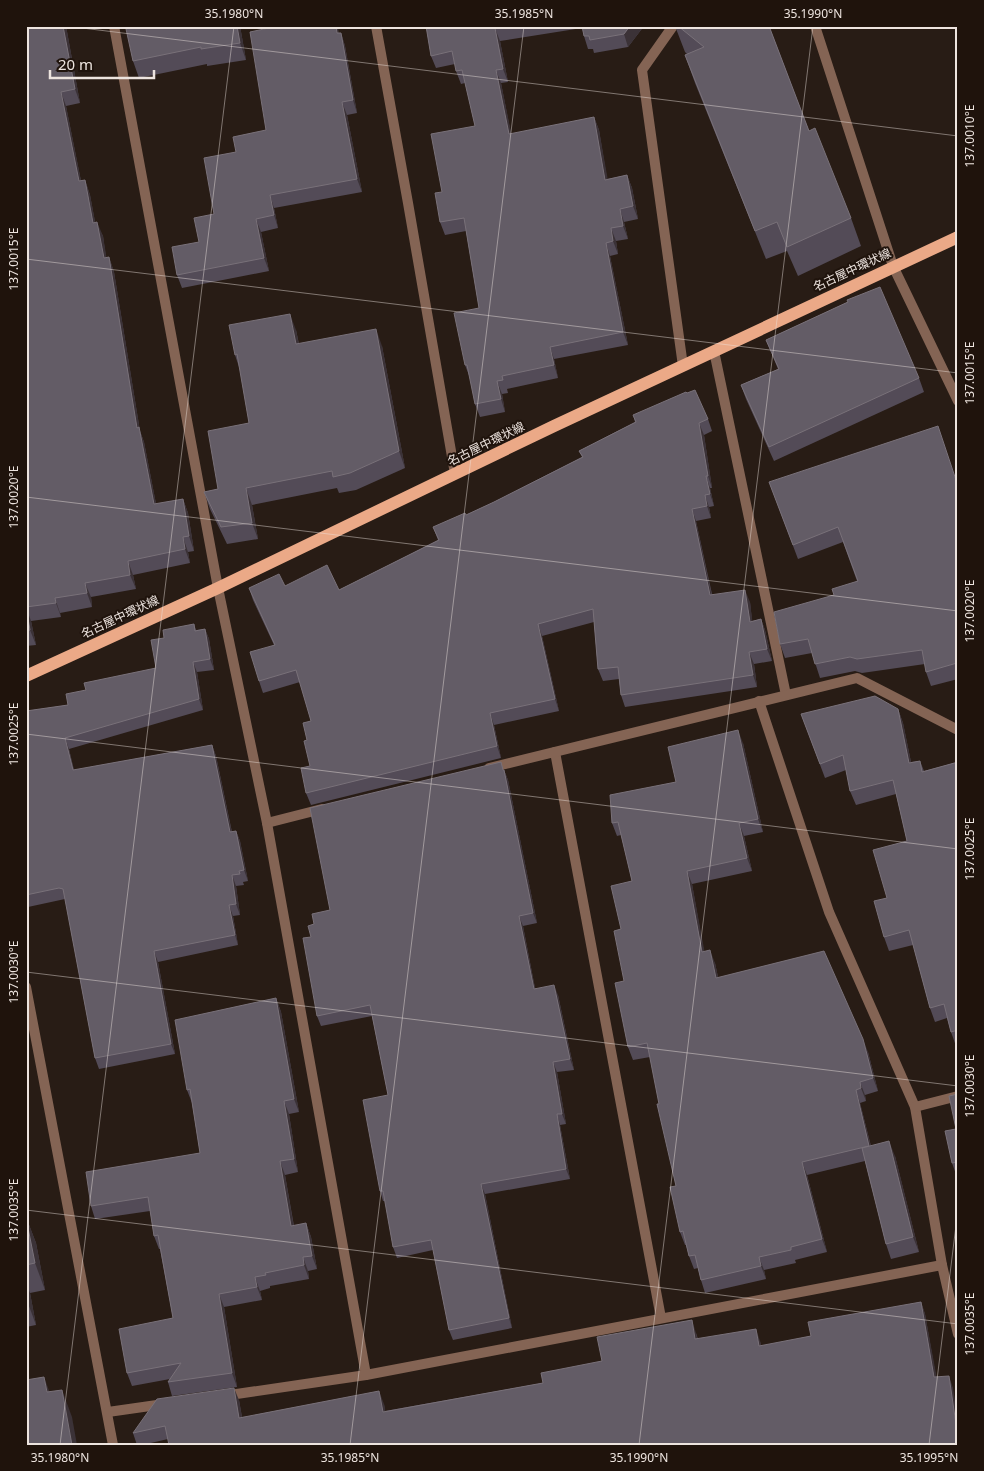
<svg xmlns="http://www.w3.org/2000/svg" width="984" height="1471" font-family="'Noto Sans','Noto Sans JP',sans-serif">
<rect width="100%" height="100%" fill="#281c15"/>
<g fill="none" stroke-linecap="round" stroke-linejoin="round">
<g stroke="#846454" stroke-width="10">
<polyline points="114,26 218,588 267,823 366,1375"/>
<polyline points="376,26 408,203 455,474"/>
<polyline points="673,26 642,70 683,366"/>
<polyline points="815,26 893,266 958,401"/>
<polyline points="714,351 786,695"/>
<polyline points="759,701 829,912 915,1107 942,1265 958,1334"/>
<polyline points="555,752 661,1318"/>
<polyline points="489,768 857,678 958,730"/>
<polyline points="267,823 322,809"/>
<polyline points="26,987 113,1445"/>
<polyline points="915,1107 958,1096"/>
<polyline points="223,1396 366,1375 942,1265"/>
<polyline points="108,1412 164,1404"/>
</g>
<polyline stroke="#eba987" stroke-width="12" points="26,676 218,588 554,426 958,237"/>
</g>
<g fill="#534b57">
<polygon points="26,26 66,26 80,103 66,106 81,181 85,180 90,195 95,222 103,236 106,258 109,257 114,272 140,431 144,442 156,504 183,499 188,513 194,551 188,552 190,563 133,575 136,589 91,597 92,607 60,613 61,617 31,621 36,645 26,646"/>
<polygon points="135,26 240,26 246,60 207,66 207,64 139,78 133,61"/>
<polygon points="426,26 644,26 628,47 594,53 593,49 588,49 584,36 582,28 500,41 508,82 501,83 511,134 594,117 599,130 607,179 627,175 632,188 638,219 624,222 628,239 616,241 618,254 610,256 628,345 554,359 558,378 507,389 508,393 502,394 505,412 480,417 475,404 470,378 465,365 479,308 466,231 445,235 440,222 442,192 475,126 465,83 461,84 456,71 455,64 436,68 431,56"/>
<polygon points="675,26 769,26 809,131 851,218 861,246 798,276 787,251 766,259 695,83 685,55 687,54 685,52"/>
<polygon points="339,33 341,33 345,46 357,113 347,115 362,192 274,208 278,228 261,232 269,271 182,288 177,275 199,242 214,214 236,152 266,130"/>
<polygon points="848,302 919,378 924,392 774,461 746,399 741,385 778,369 766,340"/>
<polygon points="296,330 299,344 382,346 405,468 356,490 339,493 337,488 252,505 258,539 227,544 210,509 204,492 218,489 249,423 240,370 235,355"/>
<polygon points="633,415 708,419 712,431 704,435 712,488 710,488 714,506 709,507 711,518 696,521 712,594 750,602 752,621 761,619 765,630 772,661 754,664 757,687 625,707 621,695 619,679 603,681 598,669 594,622 542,636 559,711 494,725 501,758 311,805 306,793 310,766 307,740 311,721 300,682 263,693 259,681 274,645 253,600 249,588 285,586 339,590 438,540 433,527 466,515 494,502 582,457 579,451 635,422"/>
<polygon points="769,482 958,485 958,679 931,686 926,672 925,664 862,673 855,671 820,678 812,653 785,658 780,644 834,595 857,581 843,542 798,559"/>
<polygon points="194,624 196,630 205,629 209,639 214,670 197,672 203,710 69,749 74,770 212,745 216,756 232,832 236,831 240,841 248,881 243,882 244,885 236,886 240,915 233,916 238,945 158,962 175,1054 99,1069 95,1058 65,899 28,907 26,902 26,711 68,705 86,690 156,668 164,638"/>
<polygon points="898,709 903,723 911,762 920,761 924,771 958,762 958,1046 956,1046 951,1032 947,1018 935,1022 930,1008 913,945 889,951 884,937 887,898 907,841 896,794 856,805 850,791 846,770 825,778 801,714"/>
<polygon points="743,743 763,832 744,836 752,871 692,884 704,952 715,963 718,977 868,1052 878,1091 865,1095 866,1101 860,1103 871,1146 895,1156 919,1252 891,1259 886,1244 865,1161 807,1175 827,1252 795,1260 796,1263 764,1270 766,1279 705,1293 701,1280 698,1268 694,1269 689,1256 686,1245 685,1245 680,1232 676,1186 650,1057 633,1060 628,1047 621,929 632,881 621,835 617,836 612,823 676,782"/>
<polygon points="504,770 508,780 537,923 523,926 535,988 558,995 574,1070 557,1072 566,1124 560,1125 570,1179 485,1194 512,1328 453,1340 449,1330 433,1250 397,1258 393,1247 385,1201 383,1201 380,1191 388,1095 372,1016 321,1026 317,1016 311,937 314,924 330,910"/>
<polygon points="276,998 281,1012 299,1112 289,1114 298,1172 285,1175 294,1226 306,1223 311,1237 317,1269 308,1271 309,1279 270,1286 270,1288 260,1291 262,1300 224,1307 237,1387 172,1396 168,1382 170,1379 132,1386 127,1373 173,1318 160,1249 159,1249 154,1236 150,1211 95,1219 91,1206 200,1153 192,1103 187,1090"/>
<polygon points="958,1094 958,1180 952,1163 956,1129"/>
<polygon points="26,1217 36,1243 45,1290 30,1293 36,1325 26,1327"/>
<polygon points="921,1302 925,1314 936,1377 953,1388 168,1439 142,1445 137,1445 133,1433 239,1400 242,1417 384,1404 385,1411 543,1383 602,1361 696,1333 698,1339 760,1341 761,1346 811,1336"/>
</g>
<g fill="#3b3237">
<polygon points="63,26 66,26 80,103 75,89"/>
<polygon points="237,26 240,26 246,60 240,43"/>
<polygon points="336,26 338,26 338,28 342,46 337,33"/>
<polygon points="630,26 644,26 628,47 624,34"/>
<polygon points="495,28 500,41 508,82 503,69"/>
<polygon points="341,33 345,46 357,113 353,100"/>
<polygon points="496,70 501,83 514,147 509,134"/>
<polygon points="61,92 66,106 84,196 79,181"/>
<polygon points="342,102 347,115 362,192 357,179"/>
<polygon points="594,117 599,130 610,192 605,180"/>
<polygon points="627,175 632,188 638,219 633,206"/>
<polygon points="85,180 90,195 98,237 93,223"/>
<polygon points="270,195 274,208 278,228 274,215"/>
<polygon points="620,209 624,222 628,239 623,226"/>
<polygon points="256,219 261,232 269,271 264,258"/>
<polygon points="97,222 103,236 109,273 104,258"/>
<polygon points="611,228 616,241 618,254 613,241"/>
<polygon points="606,243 610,256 628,345 623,332"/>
<polygon points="109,257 114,272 140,431 144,442 159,519 154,504 137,428"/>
<polygon points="290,314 296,330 302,361 296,344"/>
<polygon points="376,329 382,346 405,468 399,451"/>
<polygon points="550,347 554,359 558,378 554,365"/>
<polygon points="497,381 502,394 505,412 501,399"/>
<polygon points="699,423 704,435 712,488 708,476"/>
<polygon points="706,476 710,488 714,506 710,494"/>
<polygon points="246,488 252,505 258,539 252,523"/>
<polygon points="705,495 709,507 711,518 707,506"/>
<polygon points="183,499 188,513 194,551 189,536"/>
<polygon points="692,509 696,521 714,607 710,595"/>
<polygon points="183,537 188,552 190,563 185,549"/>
<polygon points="128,561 133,575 136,589 130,575"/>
<polygon points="85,583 91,597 92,607 87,593"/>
<polygon points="745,590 750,602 754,634 750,622"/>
<polygon points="55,598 60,613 61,617 56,603"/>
<polygon points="26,607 31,621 36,645 30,630"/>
<polygon points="761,619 765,630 772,661 767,649"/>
<polygon points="538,624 542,636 559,711 555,699"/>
<polygon points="205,629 209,639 214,670 210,659"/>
<polygon points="749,652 754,664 757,687 753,675"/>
<polygon points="193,662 197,672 203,710 199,699"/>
<polygon points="898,709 903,723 914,777 909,763"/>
<polygon points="490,713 494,725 501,758 497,746"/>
<polygon points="738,730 743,743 763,832 758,819"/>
<polygon points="65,738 69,749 76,781 73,770"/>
<polygon points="212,745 216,756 234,843 230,832"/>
<polygon points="504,770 508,780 537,923 533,913"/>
<polygon points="739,823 744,836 752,871 747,858"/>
<polygon points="236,831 240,841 248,881 244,870"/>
<polygon points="687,871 692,884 707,965 702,952"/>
<polygon points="232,875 236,886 240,915 236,904"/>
<polygon points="229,905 233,916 238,945 235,935"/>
<polygon points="519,916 523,926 537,999 534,989"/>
<polygon points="710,950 715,963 721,991 716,978"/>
<polygon points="154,951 158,962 175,1054 171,1044"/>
<polygon points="554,985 558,995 574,1070 570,1059"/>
<polygon points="276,998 281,1012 299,1112 294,1099"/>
<polygon points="863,1039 868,1052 878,1091 873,1078"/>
<polygon points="553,1062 557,1072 566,1124 562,1114"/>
<polygon points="860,1082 865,1095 866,1101 861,1088"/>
<polygon points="856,1090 860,1103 874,1159 869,1146"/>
<polygon points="284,1101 289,1114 298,1172 294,1159"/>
<polygon points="557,1114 560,1125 570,1179 566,1169"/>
<polygon points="889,1141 895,1156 919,1252 913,1237"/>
<polygon points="280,1161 285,1175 296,1240 291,1226"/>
<polygon points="802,1162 807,1175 827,1252 822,1239"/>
<polygon points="481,1184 485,1194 512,1328 509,1318"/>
<polygon points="26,1217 36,1243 45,1290 35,1263"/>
<polygon points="306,1223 311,1237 317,1269 312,1256"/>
<polygon points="303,1257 308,1271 309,1279 304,1265"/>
<polygon points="759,1257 764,1270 766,1279 761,1266"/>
<polygon points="255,1277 260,1291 262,1300 257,1287"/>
<polygon points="26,1284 30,1293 36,1325 26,1298"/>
<polygon points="219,1294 224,1307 237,1387 232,1373"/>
<polygon points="921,1302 925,1314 939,1390 934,1377"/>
<polygon points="692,1320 696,1333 700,1352 695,1339"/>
<polygon points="756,1329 760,1341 763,1358 759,1346"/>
<polygon points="949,1376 953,1388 958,1421 958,1439"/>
<polygon points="44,1377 54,1404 47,1392"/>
<polygon points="234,1388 239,1400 244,1430 239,1418"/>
<polygon points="62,1390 72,1417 77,1445 72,1445"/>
<polygon points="379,1391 384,1404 388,1424 383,1412"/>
</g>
<g fill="#635c66" stroke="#797179">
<polygon points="26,26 63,26 75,89 61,92 79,181 85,180 93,223 97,222 104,258 109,257 137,428 139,427 154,504 183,499 189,536 183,537 185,549 128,561 130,575 85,583 87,593 55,598 56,603 26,607"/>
<polygon points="135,26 237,26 240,43 201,49 201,47 133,61 126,29"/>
<polygon points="278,26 336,26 337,33 341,33 353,100 342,102 357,179 270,195 274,215 256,219 264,258 177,275 172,247 199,242 194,218 214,214 204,158 236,152 233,137 266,130 250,32"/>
<polygon points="426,26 508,26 495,28 503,69 496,70 509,134 594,117 605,180 627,175 633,206 620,209 623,226 611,228 613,241 606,243 623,332 550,347 554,365 502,376 503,380 497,381 501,399 475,404 467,365 465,365 454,313 479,308 464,218 440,222 435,193 442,192 431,134 475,126 462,70 456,71 452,51 431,56"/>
<polygon points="582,26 630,26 624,34 590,40 589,36 584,36"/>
<polygon points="678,26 769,26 809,131 815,128 851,218 787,247 777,222 755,231 685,55 704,47"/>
<polygon points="880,287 919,378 769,447 741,385 779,369 766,340 848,302 847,300"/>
<polygon points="290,314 296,344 376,329 399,451 350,473 333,477 332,471 246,488 252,523 221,527 204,492 218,489 208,431 249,423 237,354 235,355 229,325"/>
<polygon points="695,390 708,419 699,423 708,476 706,476 710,494 705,495 707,506 692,509 710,595 745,590 750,622 761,619 767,649 749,652 753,675 621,695 618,667 598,669 593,609 538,624 555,699 490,713 497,746 306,793 301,768 310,766 304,741 307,740 303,723 311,721 296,670 259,681 250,652 275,645 249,588 279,574 285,586 327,565 339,590 439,540 433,527 465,513 466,515 494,502 583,457 579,451 636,422 633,415 686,392 687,393"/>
<polygon points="938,426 958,486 958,666 957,663 926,672 922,650 857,659 850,657 815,664 808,639 780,644 774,612 834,595 832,589 858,581 838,527 793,545 769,482"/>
<polygon points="26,607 30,630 26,631"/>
<polygon points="194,624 195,631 205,629 210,659 193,662 199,699 65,738 73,770 212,745 230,832 236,831 244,870 239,871 240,874 232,875 236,904 229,905 235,935 154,951 171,1044 95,1058 63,889 59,888 26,895 26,711 68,705 66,694 86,690 84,683 156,668 151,640 164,638 163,630"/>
<polygon points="875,696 898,709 909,763 920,761 922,772 958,762 958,1030 951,1032 944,1004 930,1008 909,930 884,937 874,901 887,898 873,850 907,841 893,780 850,791 843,755 820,764 801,714"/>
<polygon points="738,730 758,819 739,823 747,858 687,871 702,952 710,950 716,978 824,951 863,1039 873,1078 860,1082 861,1088 856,1090 869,1146 802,1162 822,1239 791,1247 791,1250 759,1257 761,1266 701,1280 695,1255 689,1256 683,1231 680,1232 670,1187 676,1186 657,1104 659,1104 647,1043 628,1047 615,983 624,981 614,931 621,929 611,886 632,881 618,822 612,823 610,795 676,782 668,747"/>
<polygon points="501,762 503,770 504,770 533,913 519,916 534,989 554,985 570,1059 553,1062 562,1114 557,1114 566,1169 481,1184 509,1318 449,1330 431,1240 393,1247 383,1191 380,1191 363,1100 388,1095 370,1005 317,1016 303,938 311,937 308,926 314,924 312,914 330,910 310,808"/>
<polygon points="276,998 294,1099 284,1101 294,1159 280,1161 291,1226 306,1223 312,1256 303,1257 304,1265 265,1273 266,1275 255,1277 257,1287 219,1294 232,1373 168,1382 181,1363 127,1373 119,1329 173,1318 158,1235 154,1236 148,1197 91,1206 86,1172 200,1153 190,1089 187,1090 175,1020"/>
<polygon points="958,1094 958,1162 952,1163 945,1131 956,1129 949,1096"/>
<polygon points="889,1141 913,1237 886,1244 862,1148"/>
<polygon points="26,1218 35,1263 26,1265"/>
<polygon points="921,1302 934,1377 949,1376 958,1438 958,1445 169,1445 165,1426 133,1433 157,1399 234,1388 239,1418 379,1391 383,1412 543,1383 541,1373 602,1361 597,1337 692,1320 695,1339 756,1329 759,1346 811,1336 808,1322"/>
<polygon points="44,1377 47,1392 62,1390 72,1445 26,1445 26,1380"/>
</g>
<path fill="none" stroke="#ede4df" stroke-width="1" stroke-opacity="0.45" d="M66,26l892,110M26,259l932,114M26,497l932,114M26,734l932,115M26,972l932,114M26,1210l932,114M60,1445l174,-1419M350,1445l174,-1419M639,1445l174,-1419M929,1445l29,-236"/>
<g text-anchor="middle" stroke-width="4" stroke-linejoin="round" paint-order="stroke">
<g font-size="12" fill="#ede4df" stroke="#1f130c">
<text transform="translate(852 270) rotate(-25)" y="4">名古屋中環状線</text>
<text transform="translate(486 444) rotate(-26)" y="4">名古屋中環状線</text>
<text transform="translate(120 617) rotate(-25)" y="4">名古屋中環状線</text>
</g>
</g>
<rect width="984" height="1471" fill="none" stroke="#1f130c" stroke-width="55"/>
<path d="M50 70v8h104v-8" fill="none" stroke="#ede4df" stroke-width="2.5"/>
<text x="58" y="70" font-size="15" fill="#ede4df" stroke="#1f130c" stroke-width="4" paint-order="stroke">20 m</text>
<rect x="28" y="28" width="928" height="1416" fill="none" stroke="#ede4df" stroke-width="2"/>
<g font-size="12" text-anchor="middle" fill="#ede4df">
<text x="234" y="18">35.1980°N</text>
<text x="524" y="18">35.1985°N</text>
<text x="813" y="18">35.1990°N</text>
<text transform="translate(970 136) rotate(-90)" y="4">137.0010°E</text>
<text transform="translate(14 259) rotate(-90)" y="4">137.0015°E</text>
<text transform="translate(970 373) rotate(-90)" y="4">137.0015°E</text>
<text transform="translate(14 497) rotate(-90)" y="4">137.0020°E</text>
<text transform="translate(970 611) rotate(-90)" y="4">137.0020°E</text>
<text transform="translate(14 734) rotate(-90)" y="4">137.0025°E</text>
<text transform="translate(970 849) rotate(-90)" y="4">137.0025°E</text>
<text transform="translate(14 972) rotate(-90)" y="4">137.0030°E</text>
<text transform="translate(970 1086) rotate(-90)" y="4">137.0030°E</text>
<text transform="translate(14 1210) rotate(-90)" y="4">137.0035°E</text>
<text transform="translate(970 1324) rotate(-90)" y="4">137.0035°E</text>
<text x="60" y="1462">35.1980°N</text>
<text x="350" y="1462">35.1985°N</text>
<text x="639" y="1462">35.1990°N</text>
<text x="929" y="1462">35.1995°N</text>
</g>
</svg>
